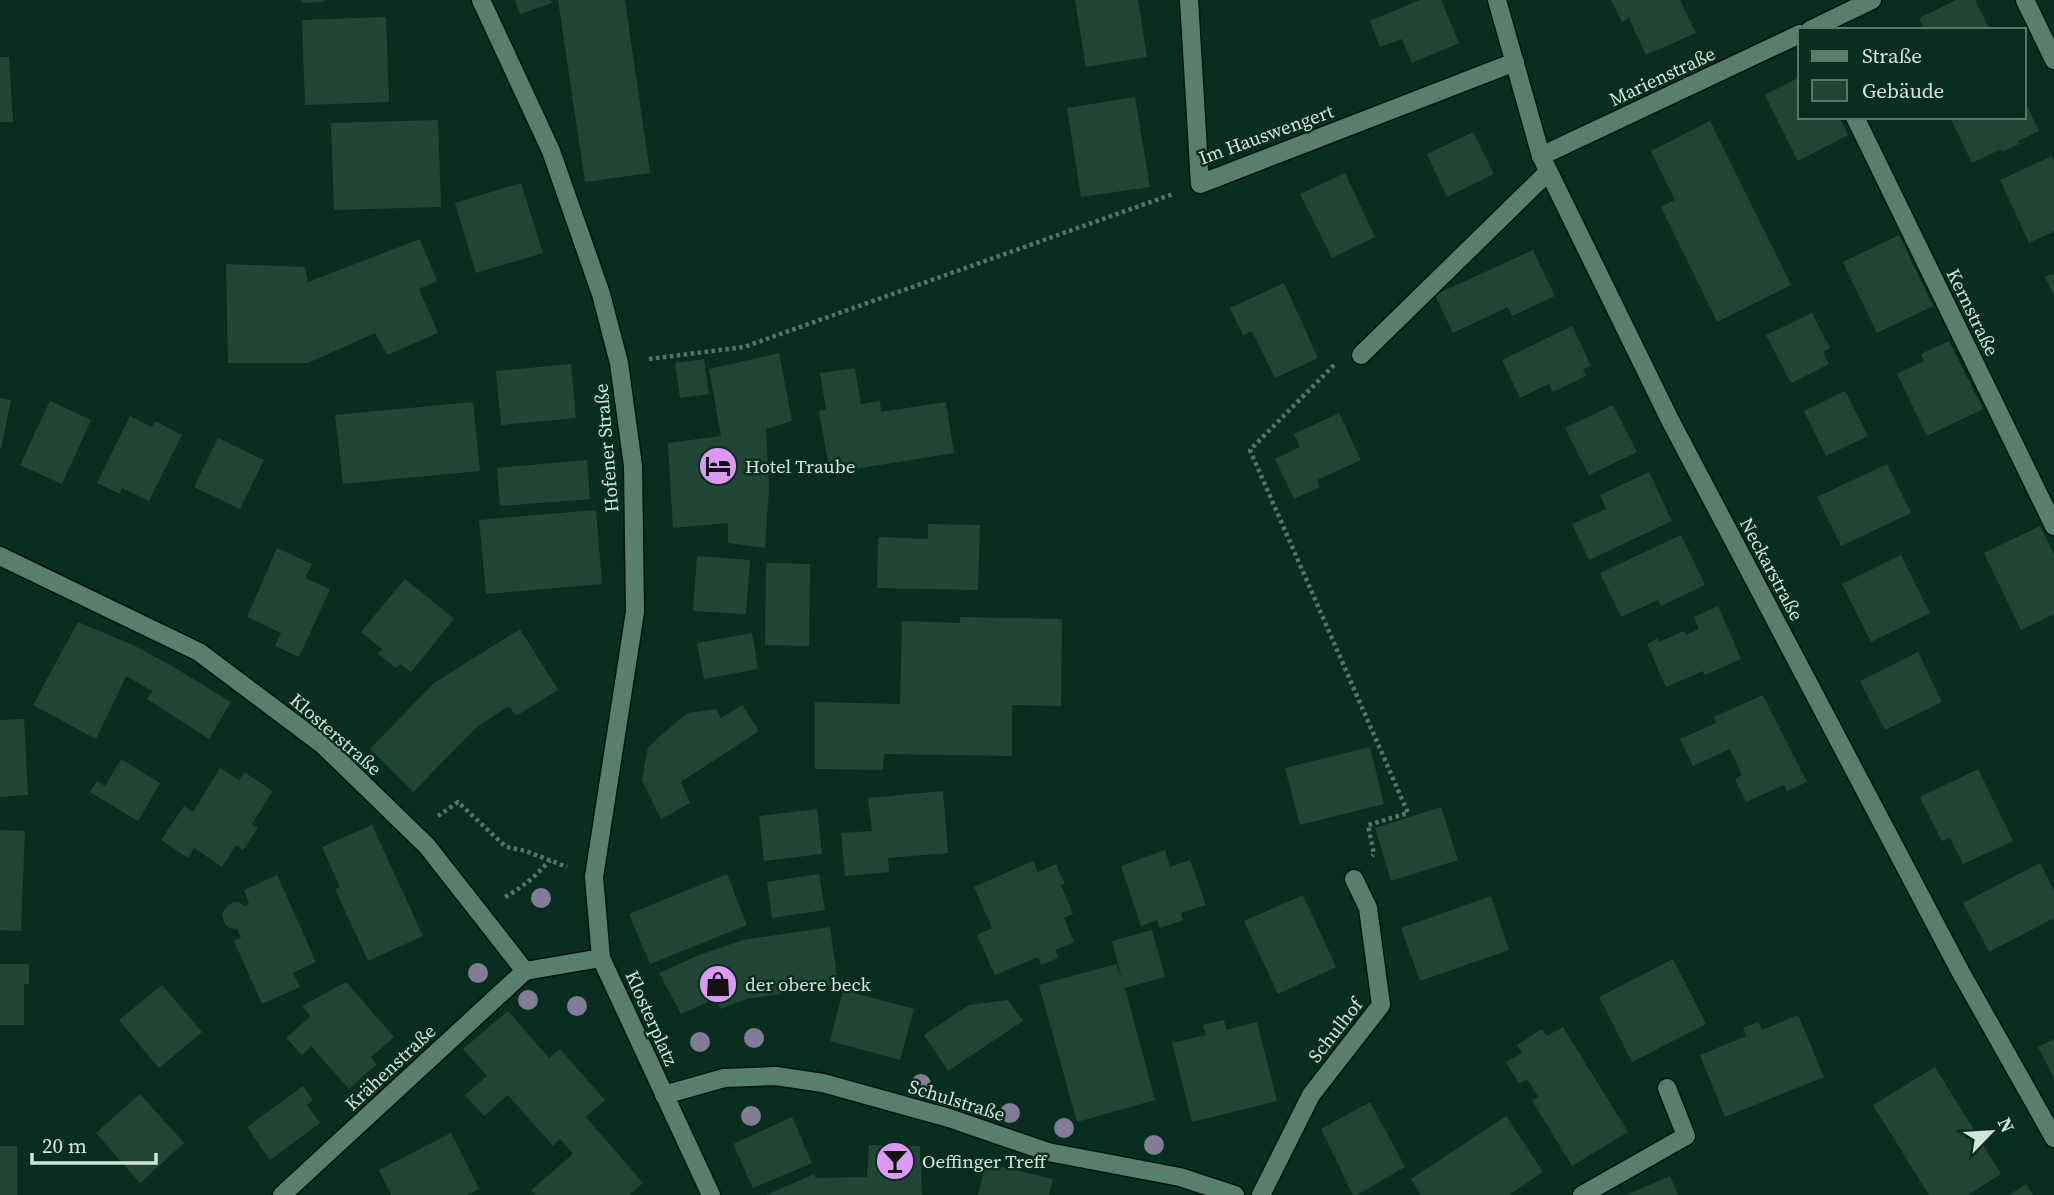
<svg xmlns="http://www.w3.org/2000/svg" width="2054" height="1195" font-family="'Source Serif 4',serif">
<rect width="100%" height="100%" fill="#092e20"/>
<g fill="#224536">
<polygon points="302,0 324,0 324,2 302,3"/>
<polygon points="515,0 551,0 552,3 520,14"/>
<polygon points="558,0 625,0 650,173 585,182"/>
<polygon points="1075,0 1138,0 1147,57 1086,67"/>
<polygon points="1420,0 1441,0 1459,43 1412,63 1402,39 1380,47 1370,21"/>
<polygon points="1611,0 1680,0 1696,33 1646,55 1629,18 1622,22"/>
<polygon points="1956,0 1975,0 1990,30 1925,30 1919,18"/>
<polygon points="386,17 389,102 305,105 302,20"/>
<polygon points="0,57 9,57 13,122 0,122"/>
<polygon points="1800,77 1800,117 1839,117 1848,135 1798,161 1765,95"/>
<polygon points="1135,97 1150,187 1081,197 1067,108"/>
<polygon points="2024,100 2039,131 2018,141 2019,144 2002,152 2001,149 1972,163 1951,119 2024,117"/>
<polygon points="438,120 441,207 334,210 331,123"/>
<polygon points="1710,121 1791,285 1717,322 1661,207 1675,200 1651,151"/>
<polygon points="1473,132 1494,174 1447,197 1427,154"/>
<polygon points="2052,156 2054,161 2054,231 2029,243 2000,180"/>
<polygon points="1345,173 1375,237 1332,258 1300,194"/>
<polygon points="521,183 543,253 476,273 455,203"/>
<polygon points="1899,235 1933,306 1877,333 1843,262"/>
<polygon points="420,239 437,281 419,289 438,333 387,355 375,333 308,363 228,363 226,264 305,267 308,282"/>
<polygon points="1533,250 1555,296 1512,316 1508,307 1453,333 1435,295"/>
<polygon points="2054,273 2054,295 2045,277"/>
<polygon points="1284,283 1318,358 1275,378 1252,331 1243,335 1230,308"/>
<polygon points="1812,313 1830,348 1823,352 1829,364 1791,383 1766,335"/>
<polygon points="1572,326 1591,366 1583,369 1586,376 1553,392 1549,384 1520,398 1502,360"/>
<polygon points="1949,341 1983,409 1927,436 1897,374 1924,361 1921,354"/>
<polygon points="779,353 792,421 766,429 769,488 765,548 728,543 728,523 673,528 668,443 721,436 709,369"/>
<polygon points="704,359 709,394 680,398 675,363"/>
<polygon points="571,364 576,418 501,425 496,371"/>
<polygon points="855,368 861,404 880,401 881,412 946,402 954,453 830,473 819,411 826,410 820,373"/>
<polygon points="1845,391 1868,436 1826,456 1804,411"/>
<polygon points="0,398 11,400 1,448 0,448"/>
<polygon points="50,401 91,420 62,484 20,465"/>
<polygon points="473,402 480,471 343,484 335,415"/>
<polygon points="1613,405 1637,452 1589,475 1565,428"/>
<polygon points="1339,413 1361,460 1317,480 1320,487 1294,499 1275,459 1300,447 1294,434"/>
<polygon points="130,416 152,427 155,421 182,435 149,501 122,488 120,494 97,483"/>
<polygon points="218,438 264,460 240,509 194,487"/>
<polygon points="587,460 590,499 500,506 497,468"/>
<polygon points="1887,464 1911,513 1841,546 1817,497"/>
<polygon points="1649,472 1672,521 1589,560 1572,524 1606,509 1600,495"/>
<polygon points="596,510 602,584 486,594 479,520"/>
<polygon points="928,524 980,525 978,590 877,588 878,537 928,539"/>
<polygon points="2040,526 2054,554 2054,614 2021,630 1984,553"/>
<polygon points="1681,535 1705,585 1661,606 1658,600 1621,617 1600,573"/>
<polygon points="277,548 312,564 305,578 330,589 299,657 275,646 281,633 247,617"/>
<polygon points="1901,555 1930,613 1871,642 1842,584"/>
<polygon points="697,556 750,560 746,614 693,611"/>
<polygon points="766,563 810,564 809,646 765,645"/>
<polygon points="405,579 454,619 411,672 400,664 396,668 378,654 382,649 361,632"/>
<polygon points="1718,606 1741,659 1705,675 1703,671 1666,687 1647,644 1658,638 1659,642 1684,631 1686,635 1699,629 1694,617"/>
<polygon points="960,617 1062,619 1061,706 1012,705 1012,756 884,754 883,770 815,769 815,702 900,704 902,621 960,623"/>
<polygon points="78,622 133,645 172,666 231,702 209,739 147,699 152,691 126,676 96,739 33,705"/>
<polygon points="520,629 558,690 516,716 509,706 478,726 413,792 370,749 434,683"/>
<polygon points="752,633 758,669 704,679 697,643"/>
<polygon points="1918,652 1942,702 1885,730 1860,681"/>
<polygon points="1763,695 1807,782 1787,791 1784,785 1746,802 1735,779 1742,775 1730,749 1693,766 1680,739 1716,723 1714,717"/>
<polygon points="742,705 759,731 681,782 690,803 661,819 642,780 648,747 687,713 716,709 721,718"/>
<polygon points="24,719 28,795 0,797 0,720"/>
<polygon points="1370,747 1384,804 1300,825 1285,768"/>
<polygon points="121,759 160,783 138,821 90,792 97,781 105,786"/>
<polygon points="220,768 239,780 244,772 273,791 252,824 258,828 243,850 236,845 222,867 194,848 188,858 161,840 184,806 193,812"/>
<polygon points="1978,769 2013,841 1963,864 1950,838 1942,841 1920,797"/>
<polygon points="943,791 948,853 888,858 889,872 845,876 841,833 872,831 868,798"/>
<polygon points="1441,807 1458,860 1391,881 1375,828"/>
<polygon points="817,809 822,854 764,861 759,816"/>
<polygon points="372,825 423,936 368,961 335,889 340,887 322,847"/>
<polygon points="0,830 25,831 21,931 0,930"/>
<polygon points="1165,850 1170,867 1190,860 1206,905 1181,913 1183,920 1160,928 1157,920 1141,926 1121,866"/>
<polygon points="1033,861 1038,872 1056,864 1065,884 1061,885 1073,914 1064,918 1074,942 1056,950 1058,958 1041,965 1038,957 995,975 977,935 992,928 974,887"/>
<polygon points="2040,863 2054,891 2054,918 1989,952 1963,903"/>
<polygon points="727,874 747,925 650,964 629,914"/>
<polygon points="819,874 825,910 772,918 767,882"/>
<polygon points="277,875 316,962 293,973 300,987 262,1004 234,941 241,938 237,929 229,928 225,924 222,914 228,905 234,902 239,902 245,906 249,904 244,890"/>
<polygon points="1303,895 1336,967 1278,994 1244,921"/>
<polygon points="1491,896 1509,950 1420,981 1401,928"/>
<polygon points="830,927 838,985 746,999 721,1009 715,999 681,1014 659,973 699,955 743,940"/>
<polygon points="1152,930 1165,977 1125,988 1155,1100 1077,1122 1039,985 1116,964 1122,980 1112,941"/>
<polygon points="1673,959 1706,1024 1632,1062 1599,997"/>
<polygon points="0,964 29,964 29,984 24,984 24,1025 0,1025"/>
<polygon points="346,982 394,1037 371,1057 377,1064 349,1089 311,1046 302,1055 286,1038 311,1016 302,1006"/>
<polygon points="162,985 202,1032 159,1068 119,1020"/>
<polygon points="843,990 914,1009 900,1060 830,1041"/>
<polygon points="1008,1000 1023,1021 948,1071 924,1035 969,1005"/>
<polygon points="508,1011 549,1058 560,1049 605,1100 586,1117 643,1183 629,1195 536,1195 531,1190 573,1154 560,1139 553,1146 508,1095 484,1116 465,1095 487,1076 463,1049"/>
<polygon points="1798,1015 1824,1077 1725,1117 1700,1055 1746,1036 1743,1028 1758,1022 1762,1030"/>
<polygon points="1224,1020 1226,1030 1257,1022 1277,1101 1192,1122 1172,1043 1206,1035 1203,1025"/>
<polygon points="1563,1027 1628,1132 1572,1166 1532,1100 1538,1097 1527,1079 1519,1084 1506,1062 1522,1053 1517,1045 1542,1029 1547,1036"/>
<polygon points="2054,1039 2054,1078 2038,1047"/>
<polygon points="1935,1067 2001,1174 1968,1195 1929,1195 1873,1105"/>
<polygon points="303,1086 313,1100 307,1105 320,1123 270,1160 247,1127"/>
<polygon points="140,1094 184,1143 140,1183 96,1133"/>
<polygon points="1370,1102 1405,1167 1357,1195 1353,1195 1321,1129"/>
<polygon points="1506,1116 1543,1172 1509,1195 1421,1195 1411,1179"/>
<polygon points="792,1117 812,1163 753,1188 733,1144"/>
<polygon points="451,1133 479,1189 467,1195 391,1195 379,1170"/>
<polygon points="869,1145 920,1146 922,1195 766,1195 814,1174 816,1178 867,1177"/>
<rect x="0" y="1146" width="17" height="49"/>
<polygon points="986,1163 1053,1179 1049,1195 978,1195"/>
<polygon points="1670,1176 1678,1195 1626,1195"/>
<polygon points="2026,1184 2033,1195 2009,1195"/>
</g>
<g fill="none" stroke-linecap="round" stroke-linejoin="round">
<g stroke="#00150b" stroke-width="21">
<g id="service">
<polyline points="1189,0 1200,184 1515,62"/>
<polyline points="1855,117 2054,526"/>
<polyline points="1361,355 1548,172"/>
<polyline points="1261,1195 1311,1095 1381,1005 1368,908 1354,879"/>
<polyline points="1582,1195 1686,1136 1667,1088"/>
</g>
</g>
<g stroke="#00150b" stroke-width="21">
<g id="minor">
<polyline points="481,0 551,151 601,294 619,363 633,466 635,612 594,877 601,958 711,1195"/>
<polyline points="1497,0 1541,156 1670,420 1960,971 2054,1138"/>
<polyline points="2025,0 2054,60"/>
<polyline points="1810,30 1872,0"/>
<polyline points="1541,156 1800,34"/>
<polyline points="0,556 199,652 323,745 427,846 525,971 601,958"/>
<polyline points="664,1095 724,1078 776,1076 823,1083 949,1118 1048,1152 1180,1177 1235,1195"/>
<polyline points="282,1195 525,971"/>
</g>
</g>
<g stroke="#577569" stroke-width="4.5" stroke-dasharray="3.5 3.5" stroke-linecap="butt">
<polyline points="649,359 744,347 1173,194"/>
<polyline points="1334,365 1250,450 1408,813 1368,825 1374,854 1372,856"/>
<polyline points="438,816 458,802 506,847 526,851 567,867"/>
<path d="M505,897c18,-10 31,-21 45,-37"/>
</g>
<use href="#service" stroke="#5a7e6d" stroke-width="18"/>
<use href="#minor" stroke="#5a7e6d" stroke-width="18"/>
</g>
<g fill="#827c96">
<circle cx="541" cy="898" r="10"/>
<circle cx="478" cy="973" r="10"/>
<circle cx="528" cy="1000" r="10"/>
<circle cx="577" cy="1006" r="10"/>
<circle cx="754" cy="1038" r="10"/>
<circle cx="700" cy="1042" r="10"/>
<circle cx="921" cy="1084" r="10"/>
<circle cx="1010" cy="1113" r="10"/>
<circle cx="751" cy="1116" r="10"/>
<circle cx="1064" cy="1128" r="10"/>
<circle cx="1154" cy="1145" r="10"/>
</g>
<defs>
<g id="hotel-disc" transform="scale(2.0125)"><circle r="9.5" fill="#db99f5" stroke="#092e20"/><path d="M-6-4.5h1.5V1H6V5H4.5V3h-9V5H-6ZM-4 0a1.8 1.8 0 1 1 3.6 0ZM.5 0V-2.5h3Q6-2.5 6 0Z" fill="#111"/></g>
<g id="shop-disc" transform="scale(2.0125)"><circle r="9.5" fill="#db99f5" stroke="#092e20"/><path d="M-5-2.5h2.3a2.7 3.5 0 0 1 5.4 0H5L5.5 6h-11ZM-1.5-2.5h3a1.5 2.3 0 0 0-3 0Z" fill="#111"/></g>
<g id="bar-disc" transform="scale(2.0125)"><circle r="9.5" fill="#db99f5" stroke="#092e20"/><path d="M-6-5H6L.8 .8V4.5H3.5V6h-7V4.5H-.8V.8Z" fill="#111"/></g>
</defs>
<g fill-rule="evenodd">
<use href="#hotel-disc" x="718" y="466"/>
<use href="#shop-disc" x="718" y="984"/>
<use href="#bar-disc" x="895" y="1161"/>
</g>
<g text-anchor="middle" stroke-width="5" stroke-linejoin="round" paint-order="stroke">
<g font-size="19" fill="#d0e4da" stroke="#092e20">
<text transform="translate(1662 76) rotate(-25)" y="7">Marienstraße</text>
<text transform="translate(1266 134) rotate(-20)" y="7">Im Hauswengert</text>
<text transform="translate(1973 312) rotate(64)" y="7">Kernstraße</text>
<text transform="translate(606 448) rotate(-95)" y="7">Hofener Straße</text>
<text transform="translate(1772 569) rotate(62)" y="7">Neckarstraße</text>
<text transform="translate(336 734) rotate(41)" y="7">Klosterstraße</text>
<text transform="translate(652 1018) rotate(66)" y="7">Klosterplatz</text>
<text transform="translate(1335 1030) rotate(-52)" y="7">Schulhof</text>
<text transform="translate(390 1067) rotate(-43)" y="7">Krähenstraße</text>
<text transform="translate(957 1100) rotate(17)" y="7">Schulstraße</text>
</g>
<g font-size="19" fill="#d0e4da" stroke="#092e20" text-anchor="start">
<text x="745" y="473">Hotel Traube</text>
<text x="745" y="991">der obere beck</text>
<text x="922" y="1168">Oeffinger Treff</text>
</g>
</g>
<rect x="1798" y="28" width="228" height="91" fill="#092e20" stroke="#59776a" stroke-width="2"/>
<rect x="1812" y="51" width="35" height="10" fill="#5a7e6d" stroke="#59776a" stroke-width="2"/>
<text x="1862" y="63" font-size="21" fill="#d0e4da">Straße</text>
<rect x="1812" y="80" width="35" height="21" fill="#224536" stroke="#59776a" stroke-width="2"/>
<text x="1862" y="98" font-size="21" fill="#d0e4da">Gebäude</text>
<g transform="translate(1991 1132) rotate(65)" stroke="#092e20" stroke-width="5" paint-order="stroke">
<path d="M0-5L12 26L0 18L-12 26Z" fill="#d0e4da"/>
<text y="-10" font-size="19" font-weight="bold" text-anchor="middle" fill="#d0e4da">N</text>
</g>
<path d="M32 1153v10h124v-10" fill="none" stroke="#d0e4da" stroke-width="3.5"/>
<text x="42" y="1153" font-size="21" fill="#d0e4da" stroke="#092e20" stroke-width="5" paint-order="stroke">20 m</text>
</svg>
